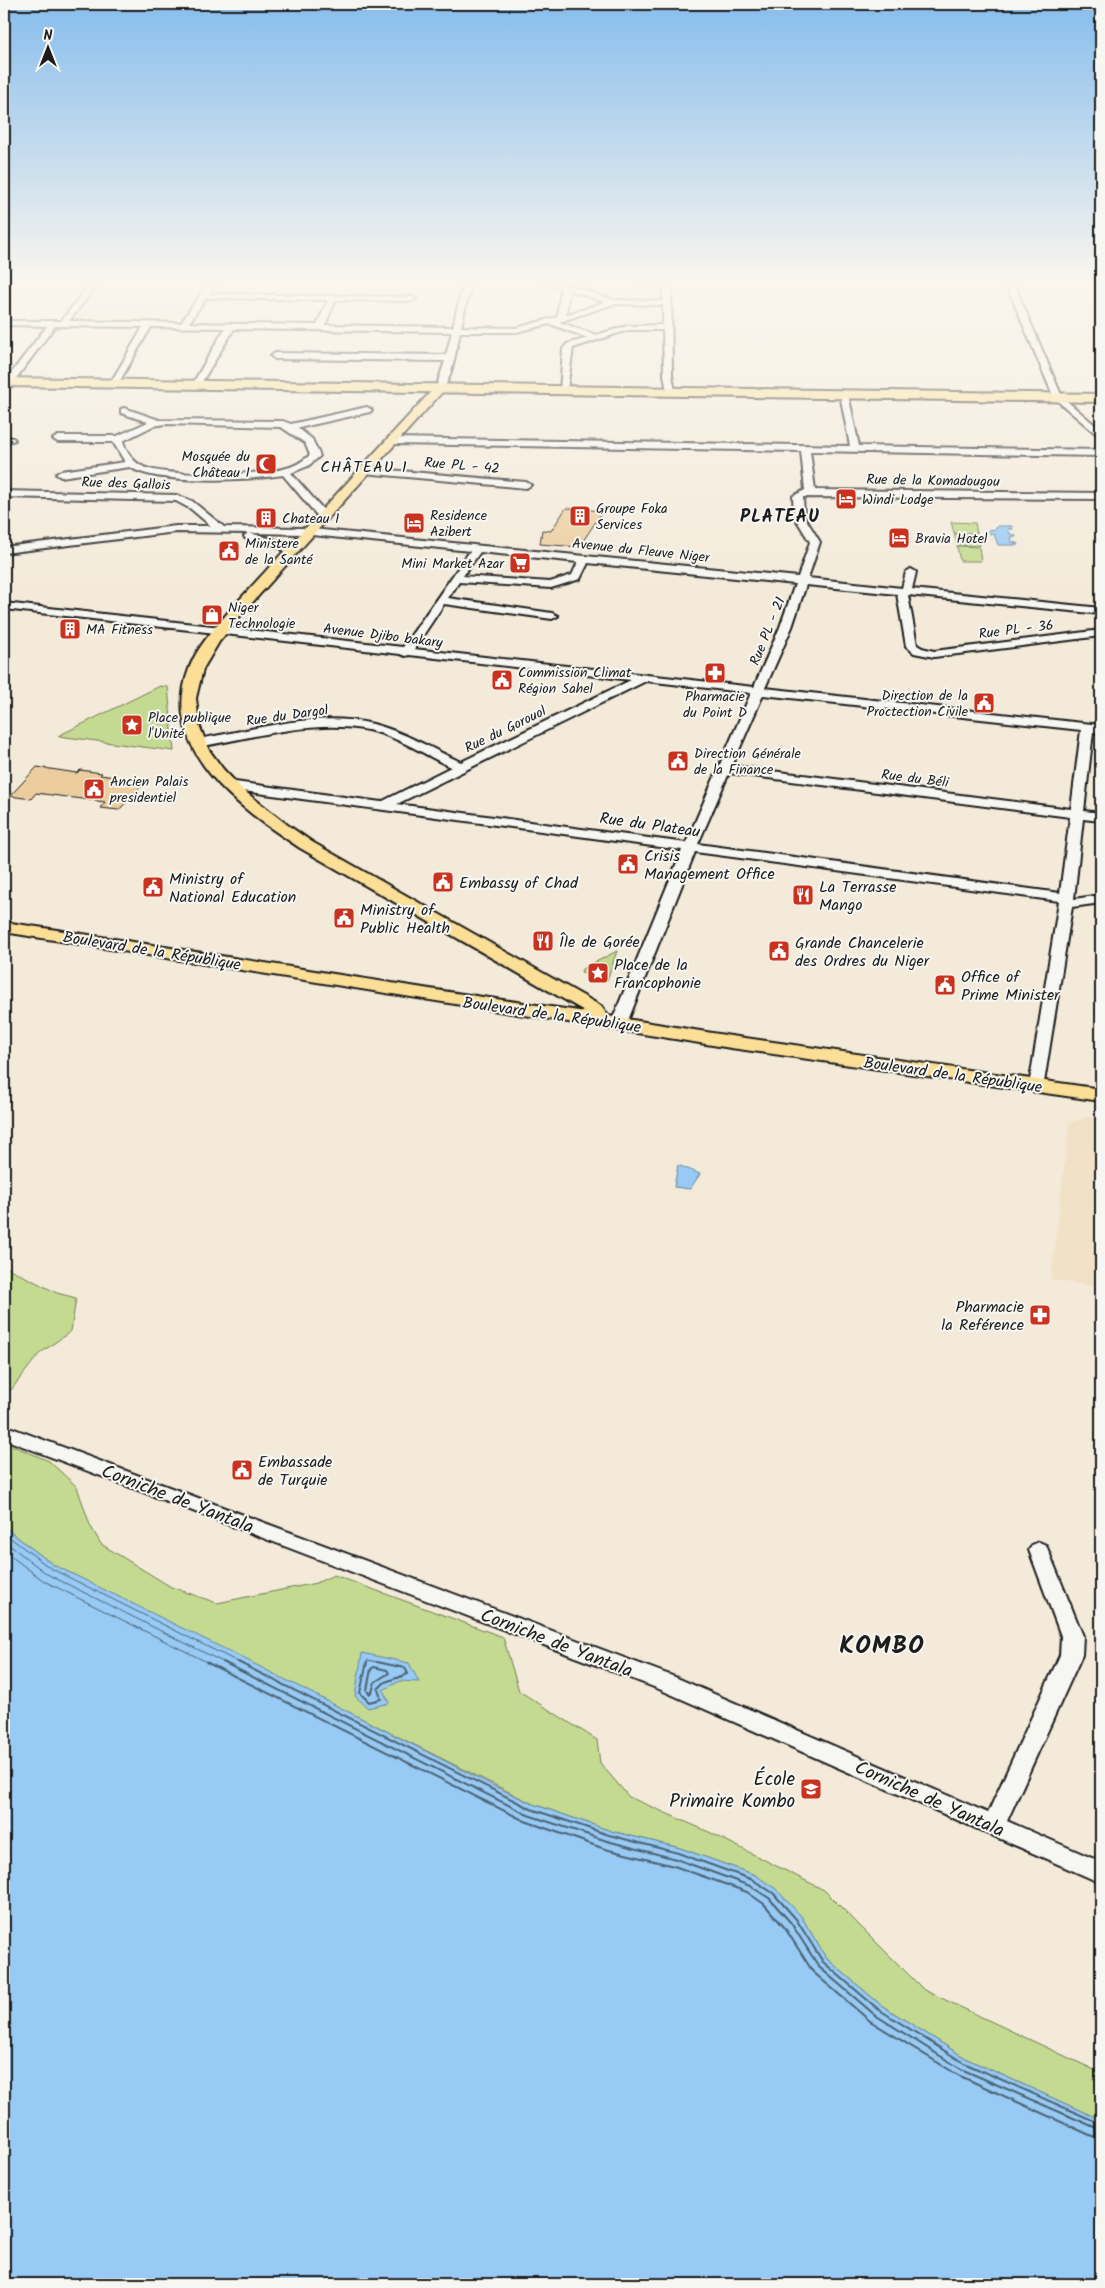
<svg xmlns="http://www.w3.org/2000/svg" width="1105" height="2288" font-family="Kalam,sans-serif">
<rect width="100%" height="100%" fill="#f3ead9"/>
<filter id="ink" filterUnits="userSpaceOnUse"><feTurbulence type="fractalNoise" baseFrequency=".02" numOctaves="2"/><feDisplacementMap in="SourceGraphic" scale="10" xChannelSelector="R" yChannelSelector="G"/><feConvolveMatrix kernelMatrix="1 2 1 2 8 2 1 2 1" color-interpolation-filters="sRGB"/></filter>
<g filter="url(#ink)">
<g fill="#f1e1c7">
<polygon points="104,279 209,279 182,323 73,321"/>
<polygon points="1087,1117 1101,1119 1101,1287 1051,1280 1069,1123"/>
</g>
<g fill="#c4da90" stroke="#707b56">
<polygon points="951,522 975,523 977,533 954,533"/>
<polygon points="954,534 977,534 980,546 957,545"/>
<polygon points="957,546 979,547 981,561 960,561"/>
<polygon points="160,686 168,687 174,751 58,736"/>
<polygon points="617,951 607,980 602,981 581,972 582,969"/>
<polygon points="4,1266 57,1293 76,1298 71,1331 39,1354 4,1399"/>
<polygon points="4,1442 49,1461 77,1487 90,1525 101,1544 171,1587 217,1603 316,1583 334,1575 503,1637 519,1691 597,1740 600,1763 629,1797 709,1832 824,1890 924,1990 1101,2073 1101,2120 967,2059 881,2005 826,1958 801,1916 755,1875 680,1848 611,1831 533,1804 52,1564 4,1527"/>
</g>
<g fill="#97caf4" stroke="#66849e">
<polygon points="997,526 1012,526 1013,529 1008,529 1010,534 1015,535 1016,537 1011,537 1012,542 1017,543 1018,545 998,545 994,534 990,534 988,530 996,529"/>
<polygon points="678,1165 700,1174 690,1189 674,1187"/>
<polygon points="4,1527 52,1564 235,1654 492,1785 533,1804 611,1831 680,1848 755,1875 776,1889 801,1916 826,1958 881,2005 967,2059 1101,2120 1101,2284 4,2284"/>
<polygon points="362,1653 409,1663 419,1682 400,1681 383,1690 389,1703 368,1708 355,1696"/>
</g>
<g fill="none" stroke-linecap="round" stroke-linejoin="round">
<g stroke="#4d6272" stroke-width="1">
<polyline points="4,1533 50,1568 240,1663"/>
<polyline points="4,1541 47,1574 225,1663"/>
<polyline points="4,1551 44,1581 209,1663"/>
<polyline points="366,1663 367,1660 383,1663"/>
</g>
<g stroke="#4d6272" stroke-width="2">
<polyline points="206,1662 525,1821 605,1849 674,1866 747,1892 764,1904 785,1928 813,1972 870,2021 958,2075 1092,2136 1101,2138"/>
<polyline points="223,1662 528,1815 607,1841 676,1859 750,1886 769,1898 791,1923 819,1967 875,2015 961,2069 1101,2130"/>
<polyline points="238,1662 531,1809 609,1835 678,1853 753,1880 773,1893 796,1919 823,1962 878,2009 964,2063 1101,2124"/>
<polyline points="367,1662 360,1693 369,1702 381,1699 378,1689 385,1682 408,1674 405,1668 377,1662"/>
<polygon points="374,1667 387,1670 389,1673 375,1682 372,1692 369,1694 367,1690 371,1669"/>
</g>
</g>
<g fill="#ebcd9e" stroke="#1c1c1c">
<polygon points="566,508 603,511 579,547 540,544 542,530 551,531"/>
<polygon points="37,767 77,773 80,770 102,773 100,775 146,781 119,810 100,808 105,802 36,793 31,799 10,796"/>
</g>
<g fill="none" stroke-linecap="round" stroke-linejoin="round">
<g stroke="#1c1c1c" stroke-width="4">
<g id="minor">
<path d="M94,279h8l-33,42 112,2 30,-44h8l-10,15 203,3 4,2 -4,2 -76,-1 -11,25 128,2 11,-48h8l-11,48 55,1 41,-11 4,-29 -23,-9h12l64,21 49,1v-19l-25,-1 -4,-2h37l1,96 3,16 -4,3 -4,-3 -3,-16 -1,-45h-35l-55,18 -6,41 -7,2 3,-42 4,-5 21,-6 -38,-14 -34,8h-56c-3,12 -9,54 -20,59l-4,-3 9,-27 -170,-2 -4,-3 4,-3 171,2 6,-23 -218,-3 -34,56 -4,3 -4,-3 33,-57 -74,-1 -33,57 -4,3 -4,-3 33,-57 -88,-1 -43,58h-6v-4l41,-54 -43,-1v-4h57zM569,290l36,12 -39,13zM206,298l122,2 -11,25 -128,-2zM614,304l49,1v20l-36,1 -31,9 -37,-13z"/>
<polygon points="1004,279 1012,279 1062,397 1101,430 1101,438 1054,398"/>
<path d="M844,391l4,3 11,52 242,4v6l-291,-5 5,39 286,3v6l-298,-2 1,19 16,26 -12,36 94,10 4,-16 5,-3 5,3 -4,17 189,19v6l-193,-19 9,50 5,3 12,3 167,-21v6l-167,21 -20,-4 -8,-7 -9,-52 -91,-9 -14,42 -27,61 336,37v8l-8,-1 -9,79 17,2v8l-18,-2 -9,80 27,-4v8l-29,4 -29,182 -6,2 -8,-5 30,-185 -364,-49 -68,171 -8,5 -8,-5 71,-173 -454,-61 -6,-4 6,-4 153,21 70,-35c-26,-12 -54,-31 -83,-37 -55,-11 -116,8 -170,17l-6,-4 6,-4c55,-9 119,-29 175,-15 31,8 59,25 88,38l170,-82 -222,-25 -4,1 -5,-2 -396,-45v-6l399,44 67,-96 -168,-17 -52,-1 37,10 10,10 -5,3 -13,-9 -34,-9 -1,-2 4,-3 -72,-1 -172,21v-6l172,-21h35l-20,-17 -15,-8 -172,-4v-6l173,4 15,6 32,26 78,1 496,49 12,-35 -16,-26 -1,-20 12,-6 -4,-39 -408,-7 -5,-3 5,-3 457,8 -10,-52zM480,552l98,10 -6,13 -22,7 -87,-6zM588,563l207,21 -15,43 -26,60 -340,-38 30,-45 108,15 6,-3 -6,-3 -104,-15 11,-16 92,6 29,-9zM646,681l105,12 -65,150 -289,-39zM763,695l318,35 -10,79 -339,-43zM729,773l341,44 -10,76 -362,-49z"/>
<path d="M367,407l5,3 -2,2 -72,16 14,11 8,17 -12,10 -17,7 37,42v4h-8l-37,-44c-33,5 -127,10 -153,-8l-69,10 -5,-3 5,-3 64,-9 -12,-20h-55l-5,-3 5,-3h59l31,-14 -27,-9v-4l3,-1 35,12 124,1 8,3zM166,424l115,3 24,16 5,12c-8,7 -17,12 -27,14 -25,6 -117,8 -139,-2 -10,-4 -19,-16 -21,-26l30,-15z"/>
<polygon points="4,437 13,438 15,440 4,443"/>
<polygon points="366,468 526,482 531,485 526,488 363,473 363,469"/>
<polygon points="4,1425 675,1677 988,1813 1060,1655 1061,1636 1029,1550 1032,1545 1039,1542 1046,1545 1083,1636 1082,1655 1007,1821 1101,1862 1101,1883 659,1689 4,1439"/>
</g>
</g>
<g stroke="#1c1c1c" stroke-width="4">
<path id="major" d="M440,385l4,1v4l-203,225 -22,27 -16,27 -7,29 3,27 10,25 14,19 20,21 46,36 23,16 289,164 7,10 123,20 370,53v12l-370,-53 -727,-116v-10c194,29 387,63 582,90l-286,-164c-59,-39 -142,-97 -111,-179 8,-23 27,-42 42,-60l205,-223z"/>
</g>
<g stroke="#1c1c1c" stroke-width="4">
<polygon id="highway" points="4,378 1101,394 1101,402 4,386"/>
</g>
<use href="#minor" fill="#f6f6f2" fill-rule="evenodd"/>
<use href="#major" fill="#fbdf96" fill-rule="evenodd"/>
<use href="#highway" fill="#fbdf96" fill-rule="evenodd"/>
</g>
</g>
<linearGradient id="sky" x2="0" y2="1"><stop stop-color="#87bded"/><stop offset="0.47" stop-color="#faf6ee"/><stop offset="1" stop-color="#faf6ee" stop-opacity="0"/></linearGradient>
<rect width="1105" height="599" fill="url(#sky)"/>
<defs>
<g id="mosque-square" transform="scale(1.125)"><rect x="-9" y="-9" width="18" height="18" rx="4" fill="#c8321e" stroke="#f6f6f2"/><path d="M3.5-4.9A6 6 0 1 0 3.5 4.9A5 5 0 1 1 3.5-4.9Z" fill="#fff"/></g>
<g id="hotel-square" transform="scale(1.125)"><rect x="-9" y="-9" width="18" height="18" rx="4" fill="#c8321e" stroke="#f6f6f2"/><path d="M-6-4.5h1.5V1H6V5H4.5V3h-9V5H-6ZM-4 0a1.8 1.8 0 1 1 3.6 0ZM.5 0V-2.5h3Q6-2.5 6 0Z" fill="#fff"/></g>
<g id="building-square" transform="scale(1.125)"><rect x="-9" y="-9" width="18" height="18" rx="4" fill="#c8321e" stroke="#f6f6f2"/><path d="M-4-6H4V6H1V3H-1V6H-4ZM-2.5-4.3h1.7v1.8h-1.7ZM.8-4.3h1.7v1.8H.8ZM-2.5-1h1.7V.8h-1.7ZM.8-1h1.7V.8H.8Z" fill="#fff"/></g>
<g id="civic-square" transform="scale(1.125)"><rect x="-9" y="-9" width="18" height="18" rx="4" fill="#c8321e" stroke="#f6f6f2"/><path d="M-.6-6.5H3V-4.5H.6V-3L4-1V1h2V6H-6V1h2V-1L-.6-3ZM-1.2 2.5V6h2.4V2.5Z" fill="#fff"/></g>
<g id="supermarket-square" transform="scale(1.125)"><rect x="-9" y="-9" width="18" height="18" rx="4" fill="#c8321e" stroke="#f6f6f2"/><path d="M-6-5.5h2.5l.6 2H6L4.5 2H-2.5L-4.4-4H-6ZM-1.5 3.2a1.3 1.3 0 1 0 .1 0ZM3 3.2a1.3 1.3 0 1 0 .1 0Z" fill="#fff"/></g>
<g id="shop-square" transform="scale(1.125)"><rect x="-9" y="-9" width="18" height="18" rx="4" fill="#c8321e" stroke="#f6f6f2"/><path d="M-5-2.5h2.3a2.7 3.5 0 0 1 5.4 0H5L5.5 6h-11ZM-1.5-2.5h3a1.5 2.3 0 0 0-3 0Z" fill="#fff"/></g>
<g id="pharmacy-square" transform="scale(1.125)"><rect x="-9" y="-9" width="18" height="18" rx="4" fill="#c8321e" stroke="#f6f6f2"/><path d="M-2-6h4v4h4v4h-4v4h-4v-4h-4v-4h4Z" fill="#fff"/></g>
<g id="sight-square" transform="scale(1.125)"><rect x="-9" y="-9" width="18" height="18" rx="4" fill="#c8321e" stroke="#f6f6f2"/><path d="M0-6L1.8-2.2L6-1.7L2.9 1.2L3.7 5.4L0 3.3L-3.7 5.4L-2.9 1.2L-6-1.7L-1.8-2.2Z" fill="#fff"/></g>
<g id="restaurant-square" transform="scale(1.125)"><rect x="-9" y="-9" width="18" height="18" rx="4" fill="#c8321e" stroke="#f6f6f2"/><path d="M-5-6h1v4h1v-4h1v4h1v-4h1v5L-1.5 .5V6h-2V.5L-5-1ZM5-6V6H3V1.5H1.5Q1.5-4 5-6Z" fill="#fff"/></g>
<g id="school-square" transform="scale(1.125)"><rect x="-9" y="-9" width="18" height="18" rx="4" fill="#c8321e" stroke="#f6f6f2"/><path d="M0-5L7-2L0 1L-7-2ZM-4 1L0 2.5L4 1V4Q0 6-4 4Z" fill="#fff"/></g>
</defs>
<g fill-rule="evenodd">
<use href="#mosque-square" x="266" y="464"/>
<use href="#hotel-square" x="846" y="499"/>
<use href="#building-square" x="580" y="516"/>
<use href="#building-square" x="266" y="518"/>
<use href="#hotel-square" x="414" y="523"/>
<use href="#hotel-square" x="899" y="538"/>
<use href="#civic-square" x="229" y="551"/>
<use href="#supermarket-square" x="520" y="563"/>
<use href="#shop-square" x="212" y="615"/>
<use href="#building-square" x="70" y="629"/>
<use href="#pharmacy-square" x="715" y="673"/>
<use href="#civic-square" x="502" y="680"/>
<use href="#civic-square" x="984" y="703"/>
<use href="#sight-square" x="132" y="725"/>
<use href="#civic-square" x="678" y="761"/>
<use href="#civic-square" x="94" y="789"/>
<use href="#civic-square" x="628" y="864"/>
<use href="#civic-square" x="443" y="882"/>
<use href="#civic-square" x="153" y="887"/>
<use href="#restaurant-square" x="803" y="895"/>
<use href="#civic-square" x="344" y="918"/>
<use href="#restaurant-square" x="543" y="941"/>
<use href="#civic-square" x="779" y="951"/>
<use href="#sight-square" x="598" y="973"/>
<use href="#civic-square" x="945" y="985"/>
<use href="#pharmacy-square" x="1040" y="1315"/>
<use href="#civic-square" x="242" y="1470"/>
<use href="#school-square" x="811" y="1789"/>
</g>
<g text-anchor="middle" stroke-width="4" stroke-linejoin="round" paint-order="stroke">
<g font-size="14" fill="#1c1c1c" stroke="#f6f6f2" text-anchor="start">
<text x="250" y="461" text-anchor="end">Mosquée du<tspan x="250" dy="16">Château 1</tspan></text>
<text x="862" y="504">Windi Lodge</text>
<text x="596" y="513">Groupe Foka<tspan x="596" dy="16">Services</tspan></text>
<text x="430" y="520">Residence<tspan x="430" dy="16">Azibert</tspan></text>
<text x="282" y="523">Chateau 1</text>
<text x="915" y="543">Bravia Hotel</text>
<text x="245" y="548">Ministere<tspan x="245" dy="16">de la Santé</tspan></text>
<text x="504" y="568" text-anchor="end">Mini Market Azar</text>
<text x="228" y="612">Niger<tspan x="228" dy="16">Technologie</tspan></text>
<text x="86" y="634">MA Fitness</text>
<text x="518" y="677">Commission Climat<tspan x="518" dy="16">Région Sahel</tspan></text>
<text x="968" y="700" text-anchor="end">Direction de la<tspan x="968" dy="16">Proctection Civile</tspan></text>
<text x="715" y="701" text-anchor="middle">Pharmacie<tspan x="715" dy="16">du Point D</tspan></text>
<text x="148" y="722">Place publique<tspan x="148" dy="16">l'Unité</tspan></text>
<text x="694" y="758">Direction Générale<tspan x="694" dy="16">de la Finance</tspan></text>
<text x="110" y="786">Ancien Palais<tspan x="110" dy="16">presidentiel</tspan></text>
</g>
<g font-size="14" fill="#1c1c1c" stroke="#f6f6f2">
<text transform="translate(462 465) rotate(5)" y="5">Rue PL - 42</text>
<text transform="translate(933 480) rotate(1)" y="5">Rue de la Komadougou</text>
<text transform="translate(126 483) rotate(2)" y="5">Rue des Gallois</text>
<text transform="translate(641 550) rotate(6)" y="5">Avenue du Fleuve Niger</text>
<text transform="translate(1016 629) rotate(-7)" y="5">Rue PL - 36</text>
<text transform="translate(767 631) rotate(-68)" y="5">Rue PL - 21</text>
<text transform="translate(383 635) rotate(7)" y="5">Avenue Djibo bakary</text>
<text transform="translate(287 715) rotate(-8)" y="5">Rue du Dargol</text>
<text transform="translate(505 729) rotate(-26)" y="5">Rue du Gorouol</text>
<text transform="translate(915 778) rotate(7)" y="5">Rue du Béli</text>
</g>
<g font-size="16" letter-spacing="1" fill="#1c1c1c" stroke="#f6f6f2">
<text x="364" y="472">CHÂTEAU 1</text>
</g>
<g font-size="16" fill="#1c1c1c" stroke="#f6f6f2">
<text transform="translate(650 824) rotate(8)" y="6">Rue du Plateau</text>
<text transform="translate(152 950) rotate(9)" y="6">Boulevard de la République</text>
<text transform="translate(552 1014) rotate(8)" y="6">Boulevard de la République</text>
<text transform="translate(953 1074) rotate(8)" y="6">Boulevard de la République</text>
</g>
<g font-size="16" fill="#1c1c1c" stroke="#f6f6f2" text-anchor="start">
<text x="644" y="861">Crisis<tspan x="644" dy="18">Management Office</tspan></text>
<text x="169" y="884">Ministry of<tspan x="169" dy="18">National Education</tspan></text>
<text x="459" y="888">Embassy of Chad</text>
<text x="819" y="892">La Terrasse<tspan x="819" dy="18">Mango</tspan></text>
<text x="360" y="915">Ministry of<tspan x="360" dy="18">Public Health</tspan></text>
<text x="559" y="947">Île de Gorée</text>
<text x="795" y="948">Grande Chancelerie<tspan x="795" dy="18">des Ordres du Niger</tspan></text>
<text x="614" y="970">Place de la<tspan x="614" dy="18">Francophonie</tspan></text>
<text x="961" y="982">Office of<tspan x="961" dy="18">Prime Minister</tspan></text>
<text x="1024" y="1312" text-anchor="end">Pharmacie<tspan x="1024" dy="18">la Reférence</tspan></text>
<text x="258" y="1467">Embassade<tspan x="258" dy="18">de Turquie</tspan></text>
</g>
<g font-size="18" font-weight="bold" letter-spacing="1" fill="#1c1c1c" stroke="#f6f6f2">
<text x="780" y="522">PLATEAU</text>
</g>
<g font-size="19" fill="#1c1c1c" stroke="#f6f6f2">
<text transform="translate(178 1498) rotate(21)" y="7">Corniche de Yantala</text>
<text transform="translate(557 1642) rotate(21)" y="7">Corniche de Yantala</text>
<text transform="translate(930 1798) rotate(24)" y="7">Corniche de Yantala</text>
</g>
<g font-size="19" fill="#1c1c1c" stroke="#f6f6f2" text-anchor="end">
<text x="795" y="1785">École<tspan x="795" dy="22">Primaire Kombo</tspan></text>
</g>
<g font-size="25" font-weight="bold" letter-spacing="1" fill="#1c1c1c" stroke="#f6f6f2">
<text x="882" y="1653">KOMBO</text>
</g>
</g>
<rect width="1105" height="2288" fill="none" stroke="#f6f6f2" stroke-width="20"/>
<rect x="10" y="10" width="1085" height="2268" fill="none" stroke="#1c1c1c" stroke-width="2" filter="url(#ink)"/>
<g transform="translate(48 48)" stroke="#f6f6f2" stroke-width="4" paint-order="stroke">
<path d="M0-4L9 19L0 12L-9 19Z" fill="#1c1c1c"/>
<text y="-8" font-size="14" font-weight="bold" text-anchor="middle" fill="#1c1c1c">N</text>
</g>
</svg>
